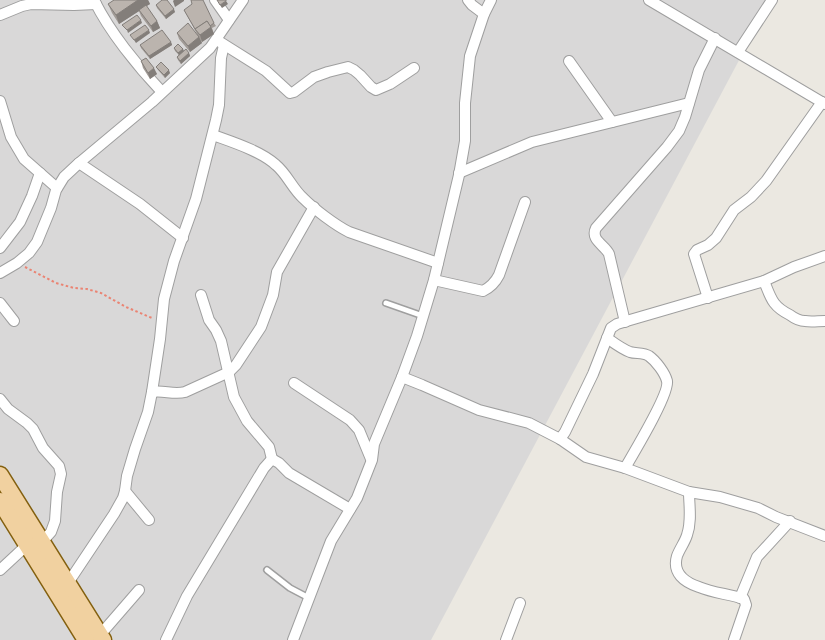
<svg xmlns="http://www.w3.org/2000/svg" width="825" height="640" font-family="Helvetica,sans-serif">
<rect width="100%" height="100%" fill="#ebe8e1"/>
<polygon fill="#d9d8d8" points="0,0 771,0 431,640 0,640"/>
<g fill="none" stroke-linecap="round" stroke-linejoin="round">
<g stroke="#9f9f9f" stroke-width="8">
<g id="service">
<polyline points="386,303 423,316"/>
<polyline points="267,570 290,588 309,598"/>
</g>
</g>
<g stroke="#9f9f9f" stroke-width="12">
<g id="minor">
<path d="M94,0c15,31 44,67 68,92"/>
<polyline points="215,0 229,20"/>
<polyline points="468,0 472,5 484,14"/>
<polyline points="649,0 825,104"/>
<polyline points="0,15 22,6 31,4 74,5 96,4"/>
<polyline points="220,42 266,71 290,93 294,92 314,77 328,72 348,67 354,70 360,75 371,87 376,90 390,84 414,68"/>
<polyline points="738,52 772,0"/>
<polyline points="569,61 612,122"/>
<polyline points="0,101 11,137 24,159 57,188"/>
<path d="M213,135c19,7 48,16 63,30 11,9 16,23 27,33 11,11 32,27 46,34l89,31"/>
<polyline points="79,163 140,204 183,238"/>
<polyline points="459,173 532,142 689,103"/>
<polyline points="0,248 20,222 32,196 40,173"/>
<polyline points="0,273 17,263 29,253 37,242 51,208 56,190 64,177 79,163 152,102 210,48 217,38 243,0"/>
<path d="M434,280l49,11c8,-4 12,-8 16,-16l26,-73"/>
<path d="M764,281c7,17 8,25 26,34 4,3 9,6 15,6 6,1 13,0 20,0"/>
<polyline points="201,295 209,320 216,330 221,341 234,397 247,421 269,447 272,459"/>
<polyline points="708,298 694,254 697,250 708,245 716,238 734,210 751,197 766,181 822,102"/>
<polyline points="0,303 14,321"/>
<path d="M625,322l-16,-68c-4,-9 -19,-14 -13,-26l71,-81 12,-16 6,-14 14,-47 16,-32"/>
<path d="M607,338c7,5 15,11 23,14 6,2 13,0 19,4 7,5 16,17 18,25 3,12 -34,73 -42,87"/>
<polyline points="402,377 422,385 479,410 529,423 560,439 586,457 625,468 689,492 720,497 758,508 776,517 825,536"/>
<polyline points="294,383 350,420 359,430 371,459"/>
<path d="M152,392c11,-2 22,3 33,0l44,-20 7,-7 25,-38 12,-32 4,-23 37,-65"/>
<polyline points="0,399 8,409 27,423 33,429 43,448 59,466 61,474 57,492 55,521 51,532 42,542"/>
<polyline points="560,439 565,432 593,374 611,328 617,324 630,320 764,281 794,267 825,256"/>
<polyline points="125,491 149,520"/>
<path d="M689,492c0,13 3,29 -2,43 -2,7 -7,13 -10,21 -5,17 7,26 22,31 14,6 30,7 45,12l2,6 -12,35"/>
<polyline points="0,570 27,545"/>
<polyline points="68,583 114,514 123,498 125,491 127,476 135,449 148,412 152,392 160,339 164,299 174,261 196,199 216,120 219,105 221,58 224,45"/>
<polyline points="740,598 757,557 790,521"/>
<polyline points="100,635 139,590"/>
<polyline points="166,640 187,596 264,468 272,459 279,463 289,473 350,509"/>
<polyline points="293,640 331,541 357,498 372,460 374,444 402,377 417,336 434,280 459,175 465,141 465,103 470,56 484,14 491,0"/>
<polyline points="506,640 520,603"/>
</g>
</g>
<g stroke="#83600f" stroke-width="19">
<g id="primary">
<polyline points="0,475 103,640"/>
<polyline points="0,501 86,640"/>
</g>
</g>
<polyline stroke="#ea8473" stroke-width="2" stroke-dasharray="2.5 2.5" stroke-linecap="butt" points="25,267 56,283 74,288 87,289 101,293 126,307 152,318"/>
<use href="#service" stroke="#fff" stroke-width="5"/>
<use href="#minor" stroke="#fff" stroke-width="10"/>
<use href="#primary" stroke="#f1d1a0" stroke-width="16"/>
</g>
<g fill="#a19b96">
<polygon points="114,0 148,0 150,4 146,6 157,21 160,28 153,32 141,16 139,11 119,24 112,13 108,4"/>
<polygon points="156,5 175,12 166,19 157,8"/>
<polygon points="184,10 214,23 216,26 212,28 214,34 202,42 200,39 202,43 190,52 179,39 177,33 197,34"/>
<polygon points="171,42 172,45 150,59 141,48 140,45"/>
<polygon points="174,48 183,49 184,51 189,53 190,56 181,64 178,60 177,57 179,55 175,51"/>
<polygon points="141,61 157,74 150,79 143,68"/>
<polygon points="156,67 170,73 165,78 158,70"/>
</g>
<g fill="#837e7a">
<polygon points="138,0 148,0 150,4 119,24 116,15"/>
<polygon points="174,0 184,0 184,1 175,7 173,1"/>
<polygon points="226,1 228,4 222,8 220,5"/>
<polygon points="174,9 175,12 166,19 165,16"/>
<polygon points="141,20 142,23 128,33 127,30"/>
<polygon points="157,21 160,28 153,32 151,26"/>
<polygon points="211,27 214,34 202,42 200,35"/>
<polygon points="149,30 150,33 136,43 134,40"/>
<polygon points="199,37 202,43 190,52 188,46"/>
<polygon points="171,42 172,45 150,59 149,56"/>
<polygon points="183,49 184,52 179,56 178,53"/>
<polygon points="189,53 190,56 181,64 180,61"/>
<polygon points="154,68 157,74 150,79 148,73"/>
<polygon points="169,70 170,73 165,78 164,75"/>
</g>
<g fill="#bbb4ae" stroke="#837e7a">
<polygon points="114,0 138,0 116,15 108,4"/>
<polygon points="162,0 167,0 174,9 165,16 156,5"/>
<polygon points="191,0 203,0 214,23 210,26 207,21 195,29 184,10 192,4"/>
<polygon points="217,0 226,0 226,1 220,5"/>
<polygon points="146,5 157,21 151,26 139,10"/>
<polygon points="137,15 141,20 127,30 122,25"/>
<polygon points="207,21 211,27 200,35 195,29"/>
<polygon points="188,23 199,37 188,46 177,33"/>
<polygon points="145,25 149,30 134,40 130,35"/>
<polygon points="162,30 171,42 149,56 140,45"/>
<polygon points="178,44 183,49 178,53 174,48"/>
<polygon points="186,49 189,53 180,61 177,57"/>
<polygon points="146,58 154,68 148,73 141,61"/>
<polygon points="161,62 169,70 164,75 156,67"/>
</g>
</svg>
